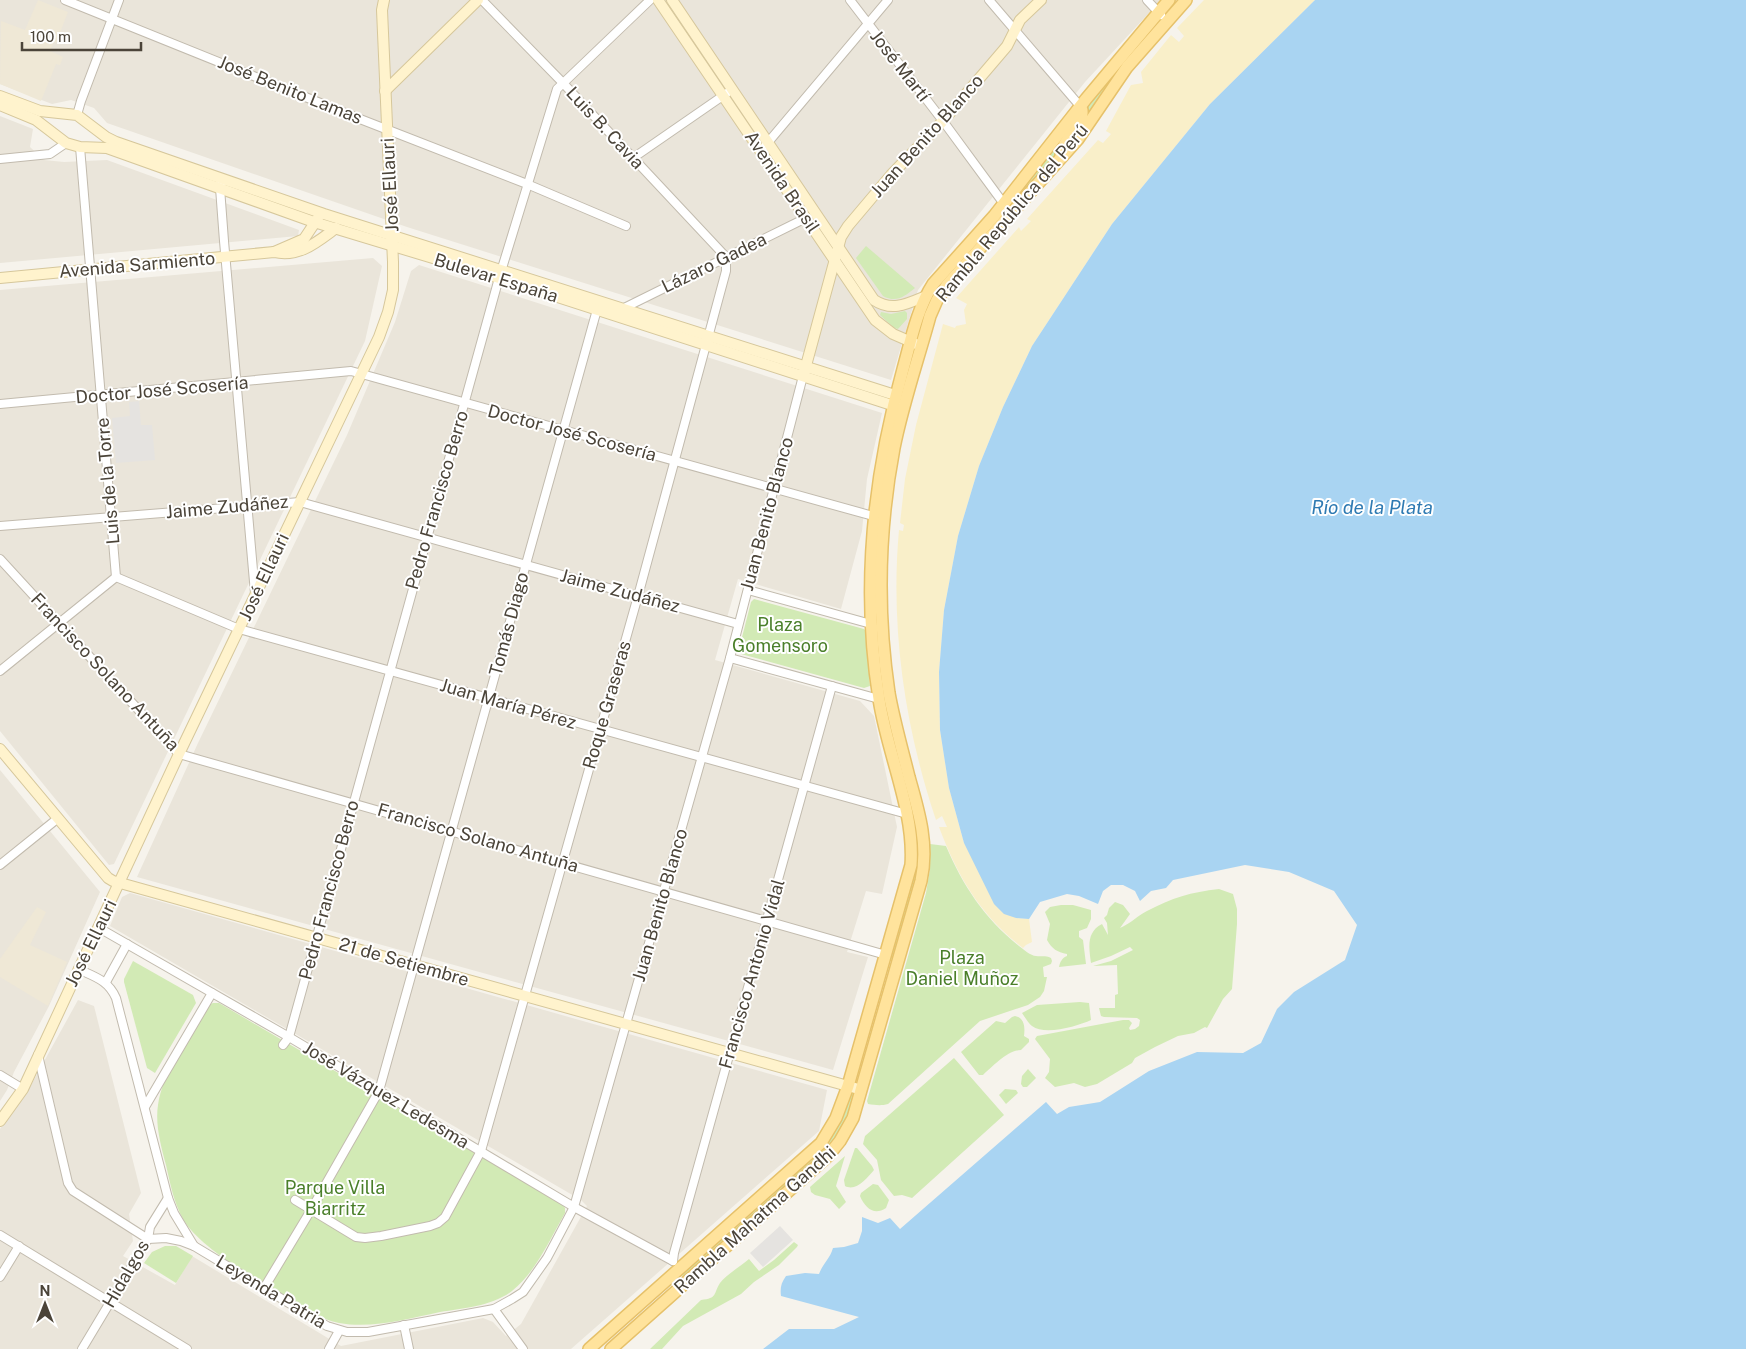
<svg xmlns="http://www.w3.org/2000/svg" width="1746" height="1349" font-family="'Public Sans',sans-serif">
<rect width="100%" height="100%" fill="#f6f3ec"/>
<g fill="#eae5da">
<polygon points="0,0 1161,0 1085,82 918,290 891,380 407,227 107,123 94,108 71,100 52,104 0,84"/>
<polygon points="0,116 33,129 30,147 44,160 64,162 107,160 299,230 298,236 0,263"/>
<polygon points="373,258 382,266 365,341 114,864 109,865 0,731 0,290"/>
<polygon points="419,265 882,413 867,479 862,531 841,609 738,579 715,660 860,701 874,716 897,827 882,894 866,891 847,952 868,957 833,1070 137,877 198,743 347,435 395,322 411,271"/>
<polygon points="0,770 100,892 49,1006 14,1072 7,1090 0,1101"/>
<polygon points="130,893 827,1090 819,1131 571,1349 0,1349 0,1129 31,1085 78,1000 94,1006 141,1193 129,1214 133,1241 123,1256 175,1285 192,1256 341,1346 483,1318 493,1322 506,1336 521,1324 587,1206 581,1200 110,926 122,897"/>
</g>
<g fill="#efe8d6">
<polygon points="38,0 68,12 56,43 54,42 50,51 63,57 60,65 56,64 41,101 0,84 1,21 25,30"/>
<polygon points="37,907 46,912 30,945 67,962 48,1006 0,977 0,959"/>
</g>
<g fill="#d2eab5">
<polygon points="1159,19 1160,21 1122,65 1085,118 1087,106 1121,63"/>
<polygon points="1079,117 1053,159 943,282 918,336 926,307 937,287"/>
<path d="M866,246l49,42c-11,9 -19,15 -32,8l-27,-38z"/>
<polygon points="905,311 907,313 907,319 898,329 894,328 880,315 881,312 891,314"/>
<polygon points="754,599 864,629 866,631 870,686 864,688 741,654 739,649 751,602"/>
<polygon points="912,807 919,838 919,871 893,963 890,955 917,845 916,832 910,808"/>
<path d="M930,844l16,2c17,40 39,73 73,100 4,3 12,10 17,10 5,1 9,-1 15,2l1,3 -1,3 -8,3 1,10h3l-3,14 -4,6 -12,8 -48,16 -92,83c-7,2 -13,1 -20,0l-1,-3 59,-208 4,-24z"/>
<path d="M1219,889l14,5 4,15v15l-5,65 -9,10 -16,29 -2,-1 -11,6 -16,3 -23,11 -20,11 -3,5 -35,21 -12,3 -11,-4 -19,4 -10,-9 4,-6 1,-13 -15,-20 2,-3 86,-16h6l3,3 -3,5 1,2 5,-1 4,-3 1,-6 -3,-2 -33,-1 -3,-1 -2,-8h16v-13l3,-1 -1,-29 -24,1 18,-5 22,-11 -3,-3 -19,9 -20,7c-2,-15 -5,-31 11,-39l6,11 -1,-12 -3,-5 3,-3 2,-7 6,-6 8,3 7,9 -10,14c10,-4 17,-12 27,-17 25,-13 44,-19 72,-22z"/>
<path d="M1061,905h12l18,5v9l-4,9 -8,3v6l4,3 3,24 -27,3c1,-5 3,-9 8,-11v-2c-10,-2 -15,-5 -20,-14l3,-16 -5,-12 5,-5z"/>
<polygon points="133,961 193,995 196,1003 155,1073 147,1068 124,982 124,979"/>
<path d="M1080,1002l9,1 2,17c-13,6 -46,16 -59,6 -4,-3 -7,-9 -10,-13l15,-8z"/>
<path d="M213,1003h6l343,201 3,4v5c-15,26 -29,59 -53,78 -20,15 -48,17 -72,21 -33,7 -68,17 -101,11 -19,-3 -38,-18 -54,-27 -29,-16 -86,-49 -102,-77 -9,-16 -13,-36 -17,-54 -5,-19 -11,-40 -8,-60 5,-35 33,-70 51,-100z"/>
<path d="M1015,1016c10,2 10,12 9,20l5,3v3l-8,8c-13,0 -28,16 -38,25h-4l-18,-23 35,-31 9,2 7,-6z"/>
<polygon points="954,1058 1004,1115 912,1198 902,1195 894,1196 881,1180 877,1160 863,1144 865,1136"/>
<polygon points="1028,1069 1036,1078 1027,1087 1023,1087 1021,1084 1022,1076"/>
<polygon points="1005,1089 1016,1090 1018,1093 1006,1104 999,1095"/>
<path d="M851,1091l7,1 -4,13 -22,41 -150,132 1,-7 135,-119c18,-20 26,-35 33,-61z"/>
<path d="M855,1148h2l15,18 2,4c-7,8 -18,22 -29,16l-1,-6z"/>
<polygon points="845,1156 836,1186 846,1202 839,1209 830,1199 815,1195 811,1192 810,1187"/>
<path d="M873,1184l5,1 11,15 -3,8c-12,8 -21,0 -26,-12l1,-3z"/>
<path d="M794,1242l4,3 -1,2 -18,18 -25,17 -13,12 -58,32 -21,23h-12l51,-49c17,-2 12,-6 19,-17 6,-8 21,-17 29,-24l10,12 15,-11z"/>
<polygon points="165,1246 176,1246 193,1256 176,1283 144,1263 152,1252"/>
</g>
<path fill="#f9efc9" d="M1204,0h111l-105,104 -98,120 -80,122 -29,61 -24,59 -21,70 -14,74 -5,62 1,58 9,58 15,55 52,75 13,1 3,23 -6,3 -3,3c-43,-33 -65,-71 -84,-121h8l-5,-11 -6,4c-31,-92 -46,-192 -37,-290l4,1 1,-6 -4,-2 5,-44 11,-54 27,-101 12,4 1,-2 10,-2 -2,-14 3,-6 -11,-6 63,-71 2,4 10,-10 -4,-2 71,-79 5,3 8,-9 -5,-3 25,-46 12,-2 -2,-11 30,-37 8,7 5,-6 -7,-8z"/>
<g fill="#e5e3e0">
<polygon points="139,401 141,425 152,425 155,460 116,463 112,418 130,416 129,402"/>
<polygon points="780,1226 793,1240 763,1267 750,1253"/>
</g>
<path fill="#a9d4f2" d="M1315,0h431v1349h-983l26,-20h45l25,-12 -78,-21c-1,-8 0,-13 5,-20l19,-3 14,1c4,-11 11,-15 14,-26l11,-1 14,-4 4,-12v-14l16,6 12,-5 10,11 146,-127 11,12 12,-7 31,-5 49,-31 48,-19 46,1 18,-10 16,-34 17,-17 51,-32 12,-35 -23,-34 -45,-19 -44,-7 -72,15 -7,8 -15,3 -11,10 -5,-10 -12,-6h-12l-8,6 -5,13 -19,-8 -12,-2 -27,8 -11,17 -13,-1 -12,-4 -10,-10 -30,-61 -15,-55 -9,-58 -1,-58 5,-62 14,-74 21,-70 24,-59 29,-61 80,-122 98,-120z"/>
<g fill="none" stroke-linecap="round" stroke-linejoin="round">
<g stroke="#c2bbae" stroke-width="10">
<g id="street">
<polyline points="65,0 360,119 527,184 626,226"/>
<polyline points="850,0 943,121 1004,204"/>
<polyline points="989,0 1080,106"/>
<polyline points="1147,0 1161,15"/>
<polyline points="77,115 81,101 119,0"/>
<polyline points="765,146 888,0"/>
<polyline points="80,147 116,577"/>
<polyline points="633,158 727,93"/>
<polyline points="0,159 50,154 66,143"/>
<polyline points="221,184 220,188 224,241 255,593"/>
<polyline points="622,309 806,218"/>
<polyline points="0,404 351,371 873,516"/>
<polyline points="0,526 300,502 738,624"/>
<polyline points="0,559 179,754 886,955"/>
<polyline points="116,577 239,629 907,814"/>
<polyline points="748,590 871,624"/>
<polyline points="730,658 879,699"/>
<polyline points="0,671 116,577"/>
<polyline points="0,865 57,819"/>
<polyline points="99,928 289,1037 574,1207 673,1261"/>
<path d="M78,969c17,8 30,11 38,29l52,200 6,15 20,33 133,80 20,6h21l126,-23 18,-10 11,-7 24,-34 27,-51 156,-549 73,-282"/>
<polyline points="106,982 127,944"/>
<polyline points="283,1045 289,1037 499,278 557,89 650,0"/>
<polyline points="38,1055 68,1183 73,1191 148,1239 166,1238 181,1241 194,1246"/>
<polyline points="0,1075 23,1089"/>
<polyline points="145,1107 212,993"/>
<polyline points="295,1200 356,1237 365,1238 381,1236 430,1226 438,1223 445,1217 481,1151 638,596 726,271 726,257 562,82 482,0"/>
<polyline points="0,1235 187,1349"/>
<polyline points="673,1261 674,1253 832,686"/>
<polyline points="0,1277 19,1246"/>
<polyline points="264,1288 311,1210 379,1091 598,306"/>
<polyline points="494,1309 523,1349"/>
<polyline points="404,1325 409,1349"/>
<polyline points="82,1349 148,1239 150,1227 168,1198"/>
<polyline points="329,1349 339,1331"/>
</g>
</g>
<g stroke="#d6c79b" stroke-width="12">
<g id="secondary">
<polyline points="658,0 875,320 893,334 916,344"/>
<path d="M672,0l202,300c18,12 33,4 52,-4"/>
<polyline points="385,91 478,0"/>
<polyline points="0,96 40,111 77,115 106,137 116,142 324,214 895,395"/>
<polyline points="0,105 36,120 66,143 80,147 107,148 314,222 499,278 901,408"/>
<polyline points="274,252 304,239 318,218"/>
<path d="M0,278l274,-26c25,6 43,-10 62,-24"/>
<polyline points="804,373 841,237 848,226 891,175 943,121 1007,46 1020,20 1041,0"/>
<polyline points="0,749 108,878 113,881 855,1088"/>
<polyline points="0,1121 23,1089 179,754 379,337 388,312 393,290 393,262 382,10 384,0"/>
</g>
</g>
<g stroke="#e6c16a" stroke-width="14">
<g id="primary">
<path d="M1061,155c2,-18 23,-29 21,-45"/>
<path d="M589,1349l232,-206 15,-25 12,-32 63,-221c4,-54 -24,-112 -32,-166 -18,-111 -6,-222 24,-330 8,-29 14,-60 30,-85l61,-68 92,-117 83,-99"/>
<path d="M611,1349l217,-193 12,-15 13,-23 68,-237c8,-36 -2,-69 -12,-104 -7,-28 -15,-56 -20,-84 -12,-81 -10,-166 5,-245 9,-45 24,-88 36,-132l7,-16 10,-15 131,-146 49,-72 59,-67"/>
</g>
</g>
<use href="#street" stroke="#fff" stroke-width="8"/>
<use href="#secondary" stroke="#fff3cd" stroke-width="10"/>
<use href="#primary" stroke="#ffe39c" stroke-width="11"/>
</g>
<g text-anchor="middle" stroke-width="4" stroke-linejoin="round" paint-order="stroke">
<g font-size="18" fill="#4b4439" stroke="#fff">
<text transform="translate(900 66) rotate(52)" y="6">José Martí</text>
<text transform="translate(290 90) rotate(22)" y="6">José Benito Lamas</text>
<text transform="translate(605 128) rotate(47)" y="6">Luis B. Cavia</text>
<text transform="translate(927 136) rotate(-48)" y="6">Juan Benito Blanco</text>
<text transform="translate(782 182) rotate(56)" y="6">Avenida Brasil</text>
<text transform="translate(390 185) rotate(-93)" y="6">José Ellauri</text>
<text transform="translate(1012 213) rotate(-50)" y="6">Rambla República del Perú</text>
<text transform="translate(714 263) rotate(-26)" y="6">Lázaro Gadea</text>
<text transform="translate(137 265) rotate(-5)" y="6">Avenida Sarmiento</text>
<text transform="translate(496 278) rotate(17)" y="6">Bulevar España</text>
<text transform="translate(162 390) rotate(-5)" y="6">Doctor José Scosería</text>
<text transform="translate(572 433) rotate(15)" y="6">Doctor José Scosería</text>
<text transform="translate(108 481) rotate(-95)" y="6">Luis de la Torre</text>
<text transform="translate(437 500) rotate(-74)" y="6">Pedro Francisco Berro</text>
<text transform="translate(227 507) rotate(-5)" y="6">Jaime Zudáñez</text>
<text transform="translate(767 514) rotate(-75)" y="6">Juan Benito Blanco</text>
<text transform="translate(264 577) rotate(-65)" y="6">José Ellauri</text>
<text transform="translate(620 591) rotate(15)" y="6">Jaime Zudáñez</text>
<text transform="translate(509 624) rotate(-75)" y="6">Tomás Diago</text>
<text transform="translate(105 672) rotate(47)" y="6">Francisco Solano Antuña</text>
<text transform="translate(508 704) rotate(16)" y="6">Juan María Pérez</text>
<text transform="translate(607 705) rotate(-74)" y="6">Roque Graseras</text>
<text transform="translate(478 838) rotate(16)" y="6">Francisco Solano Antuña</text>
<text transform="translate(329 890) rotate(-75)" y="6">Pedro Francisco Berro</text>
<text transform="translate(660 905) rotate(-74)" y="6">Juan Benito Blanco</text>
<text transform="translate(91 943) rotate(-64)" y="6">José Ellauri</text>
<text transform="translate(404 962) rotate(16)" y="6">21 de Setiembre</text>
<text transform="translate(752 974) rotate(-74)" y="6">Francisco Antonio Vidal</text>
<text transform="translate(386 1095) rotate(31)" y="6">José Vázquez Ledesma</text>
<text transform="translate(755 1220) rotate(-42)" y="6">Rambla Mahatma Gandhi</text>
<text transform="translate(126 1274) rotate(-60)" y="6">Hidalgos</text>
<text transform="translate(271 1292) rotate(31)" y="6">Leyenda Patria</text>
</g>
<g font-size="18" fill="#4a7f2a" stroke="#fff">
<text x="780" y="631">Plaza<tspan x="780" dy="21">Gomensoro</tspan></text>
<text x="962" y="964">Plaza<tspan x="962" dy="21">Daniel Muñoz</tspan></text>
<text x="335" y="1194">Parque Villa<tspan x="335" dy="21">Biarritz</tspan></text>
</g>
<g font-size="19" font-style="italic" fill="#2e7ab2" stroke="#fff">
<text x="1372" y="514">Río de la Plata</text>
</g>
</g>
<g transform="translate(45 1304)" stroke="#ffffff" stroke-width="4" paint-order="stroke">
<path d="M0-4L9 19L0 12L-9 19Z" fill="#4b4439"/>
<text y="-8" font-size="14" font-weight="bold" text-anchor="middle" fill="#4b4439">N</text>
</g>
<path d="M22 42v8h119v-8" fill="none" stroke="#4b4439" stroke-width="2.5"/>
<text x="30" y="42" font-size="15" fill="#4b4439" stroke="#ffffff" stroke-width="4" paint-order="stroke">100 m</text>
</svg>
